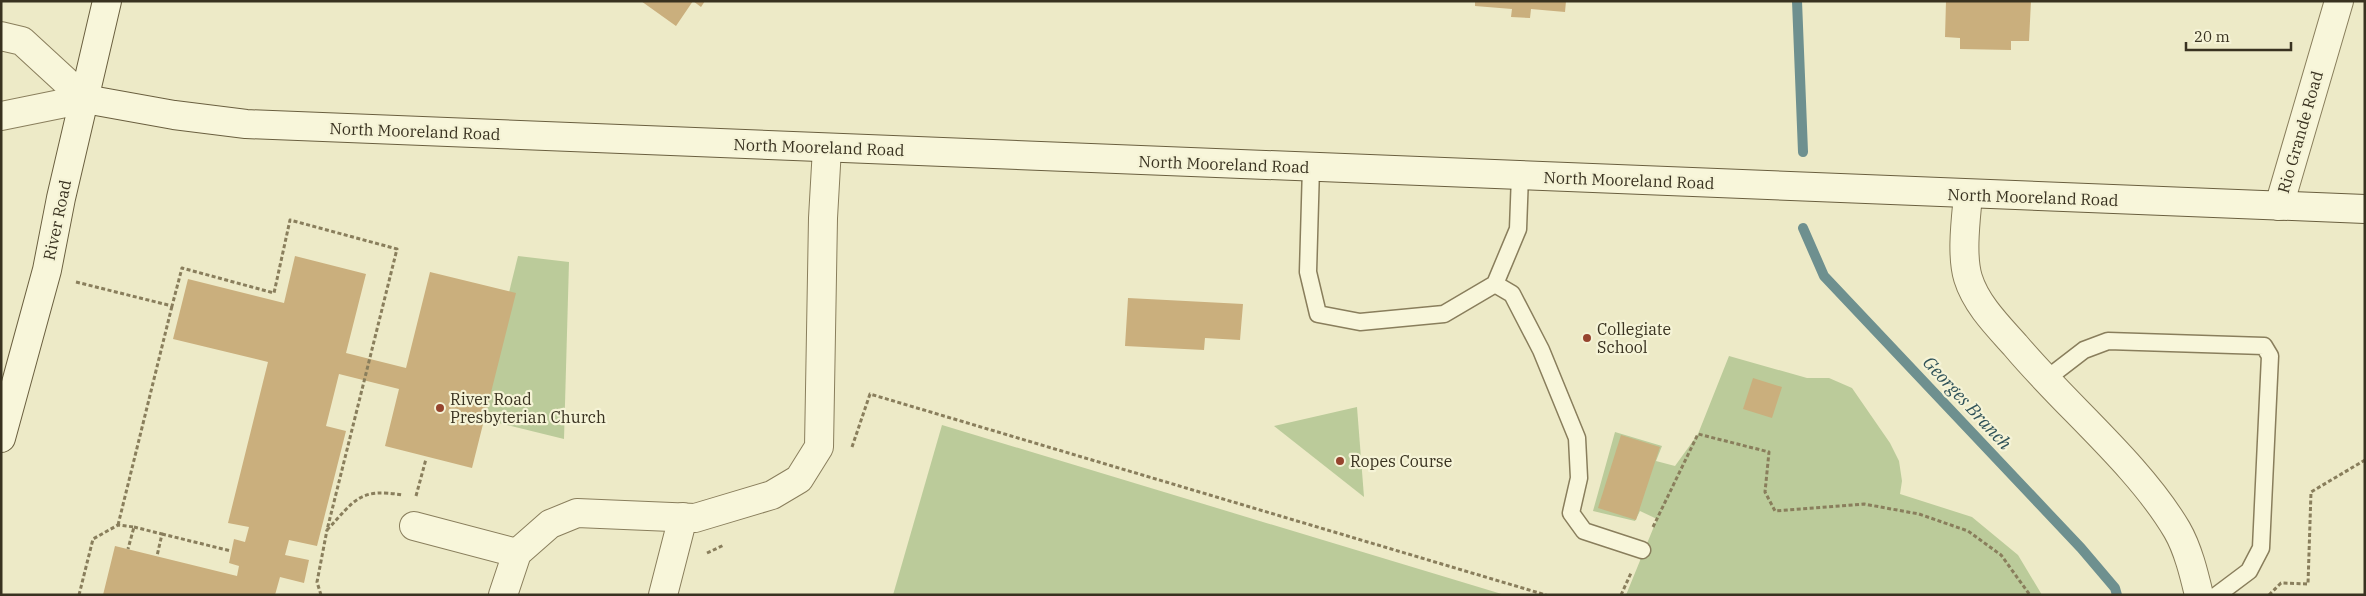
<svg xmlns="http://www.w3.org/2000/svg" width="2366" height="596" font-family="'IBM Plex Serif',serif">
<rect width="100%" height="100%" fill="#edeac7"/>
<g fill="#bbcb9a">
<polygon points="518,256 569,262 564,439 478,418"/>
<polygon points="1729,356 1807,378 1829,378 1852,388 1890,443 1899,461 1902,481 1900,494 1972,517 2018,555 2042,595 1626,595 1657,519 1640,511 1635,521 1593,511 1615,432 1662,446 1656,461 1675,466 1698,434"/>
<polygon points="1357,407 1364,497 1274,426"/>
<polygon points="942,425 1505,595 893,595"/>
</g>
<g fill="none" stroke-linecap="round" stroke-linejoin="round">
<g stroke="#6e908f" stroke-width="10">
<polyline points="1797,1 1803,152"/>
<polyline points="1803,228 1824,276 2081,548 2115,588 2117,595"/>
</g>
</g>
<g fill="#caaf7d">
<polygon points="641,1 705,1 701,7 693,1 676,26"/>
<polygon points="1475,1 1566,1 1565,12 1531,9 1530,18 1511,17 1512,9 1475,6"/>
<polygon points="1946,1 2031,1 2029,41 2011,41 2011,50 1960,49 1960,38 1945,37"/>
<polygon points="295,256 366,274 346,353 406,368 430,272 516,293 472,468 385,446 399,389 339,374 326,426 346,431 317,546 289,540 285,555 309,560 304,583 280,577 275,595 103,595 115,546 237,576 239,566 229,563 234,539 245,542 249,527 228,523 268,362 173,339 188,279 284,303"/>
<polygon points="1128,298 1243,304 1240,340 1205,338 1204,350 1125,346"/>
<polygon points="1753,378 1782,387 1772,418 1743,409"/>
<polygon points="1621,435 1660,447 1636,520 1598,508"/>
</g>
<g fill="none" stroke-linecap="round" stroke-linejoin="round">
<g stroke="#897e5c" stroke-width="19">
<g id="lane">
<polyline points="1311,167 1308,272 1318,314 1360,322 1444,314 1495,284 1518,229 1520,175"/>
<polyline points="1495,284 1512,294 1541,350 1577,438 1579,478 1571,513 1584,531 1642,550"/>
<polyline points="2045,380 2084,350 2108,341 2264,346 2270,356 2261,548 2249,571 2217,595"/>
</g>
</g>
<g stroke="#897e5c" stroke-width="30">
<g id="street">
<polyline points="1,36 22,41 85,99"/>
<polyline points="1,116 85,99"/>
<path d="M1968,195c-2,23 -7,60 0,83 8,26 29,47 47,67 50,60 123,119 162,185 11,19 17,44 22,65"/>
<polyline points="2279,206 2339,1"/>
<polyline points="414,526 517,553"/>
<polyline points="503,595 517,553 550,524 577,513 695,518 772,495 799,479 819,447 823,218 827,148"/>
<polyline points="663,595 683,517"/>
</g>
</g>
<g stroke="#6a5f3f" stroke-width="30">
<g id="secondary">
<polyline points="85,99 174,115 246,124 2365,209"/>
<polyline points="1,438 47,270 61,198 107,1"/>
</g>
</g>
<g stroke="#897e5c" stroke-width="3" stroke-dasharray="4 2.5" stroke-linecap="butt">
<path d="M76,282l96,24 10,-38 92,25 16,-73 107,29 -70,281c29,-31 32,-42 76,-35"/>
<polyline points="852,447 870,394 1546,595"/>
<polyline points="416,496 426,459"/>
<polyline points="118,525 172,306"/>
<polyline points="134,527 162,534 157,556"/>
<polyline points="1653,527 1698,434 1769,452 1765,492 1775,511 1864,504 1919,514 1968,531 2001,555 2030,595"/>
<polyline points="162,534 231,551"/>
<polyline points="707,553 724,545"/>
<polyline points="79,595 93,539 118,525 134,527 128,549"/>
<polyline points="321,595 317,582 327,530"/>
<polyline points="1621,595 1631,573"/>
<polyline points="2269,595 2281,583 2308,584 2311,492 2365,460"/>
</g>
<use href="#lane" stroke="#f8f6da" stroke-width="16"/>
<use href="#street" stroke="#f8f6da" stroke-width="28"/>
<use href="#secondary" stroke="#f8f6da" stroke-width="28"/>
</g>
<g fill="#96442e" stroke="#f5f3d6" stroke-width="2">
<circle cx="1587" cy="338" r="5"/>
<circle cx="440" cy="408" r="5"/>
<circle cx="1340" cy="461" r="5"/>
</g>
<g text-anchor="middle" stroke-width="4.5" stroke-linejoin="round" paint-order="stroke">
<g font-size="16" fill="#393220" stroke="#f5f3d6">
<text transform="translate(415 131) rotate(2)" y="6">North Mooreland Road</text>
<text transform="translate(2300 132) rotate(-74)" y="6">Rio Grande Road</text>
<text transform="translate(819 147) rotate(2)" y="6">North Mooreland Road</text>
<text transform="translate(1224 164) rotate(2)" y="6">North Mooreland Road</text>
<text transform="translate(1629 180) rotate(2)" y="6">North Mooreland Road</text>
<text transform="translate(2033 197) rotate(2)" y="6">North Mooreland Road</text>
<text transform="translate(57 220) rotate(-78)" y="6">River Road</text>
</g>
<g font-size="16" fill="#393220" stroke="#f5f3d6" text-anchor="start">
<text x="1597" y="335">Collegiate<tspan x="1597" dy="18">School</tspan></text>
<text x="450" y="405">River Road<tspan x="450" dy="18">Presbyterian Church</tspan></text>
<text x="1350" y="467">Ropes Course</text>
</g>
<g font-size="18" font-style="italic" fill="#2f5258" stroke="#f5f3d6">
<text transform="translate(1967 403) rotate(47)" y="6">Georges Branch</text>
</g>
</g>
<rect width="2366" height="596" fill="none" stroke="#393220" stroke-width="5"/>
<path d="M2186 42v8h105v-8" fill="none" stroke="#393220" stroke-width="2.5"/>
<text x="2194" y="42" font-size="15" fill="#393220" stroke="#f5f3d6" stroke-width="4" paint-order="stroke">20 m</text>
</svg>
